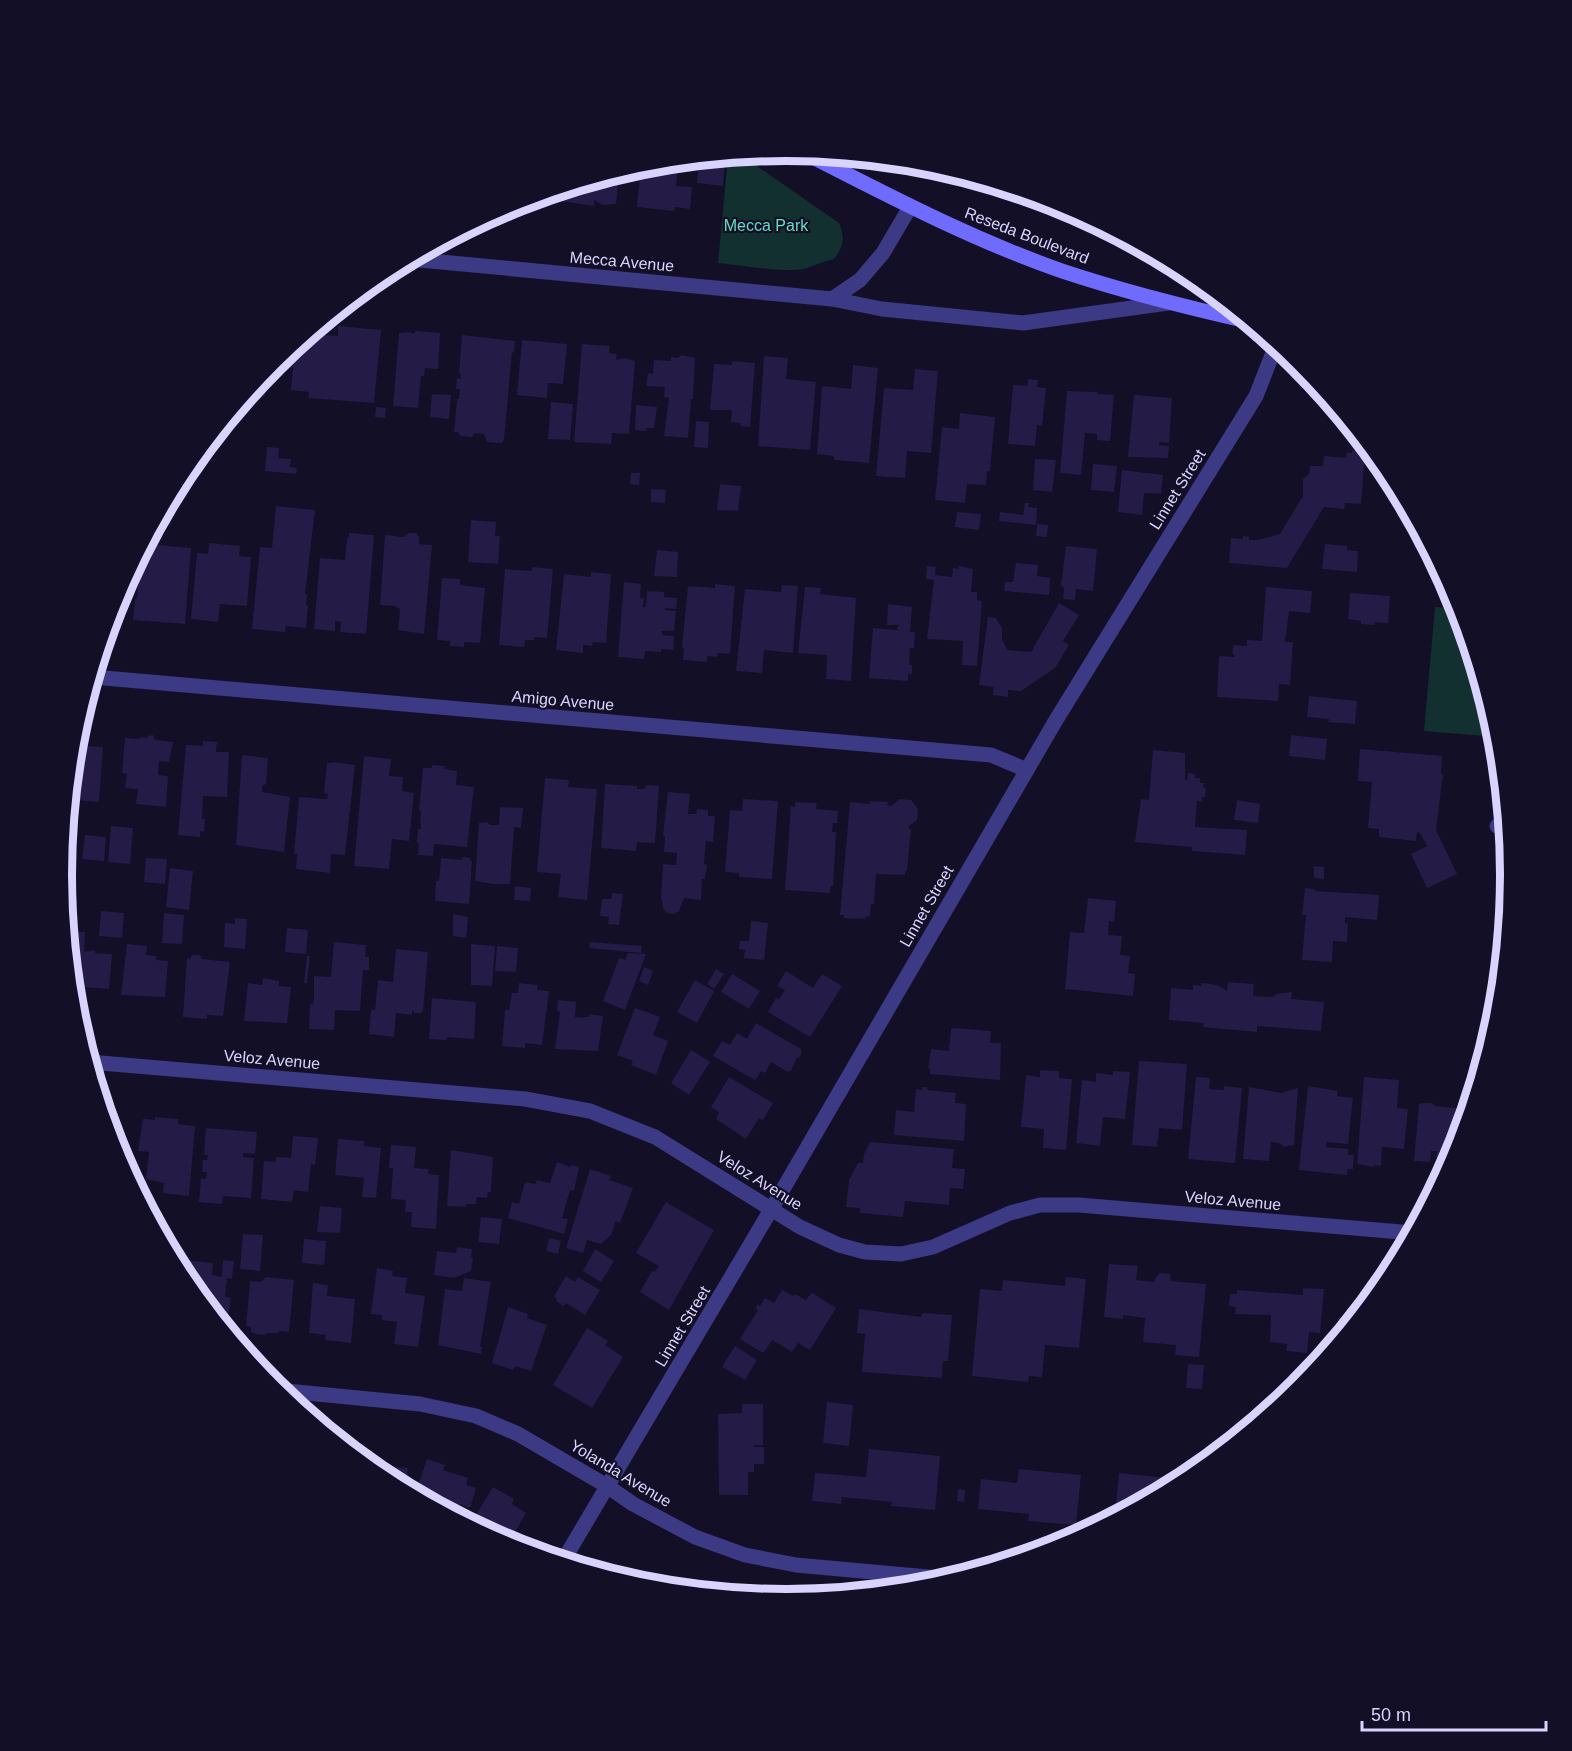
<svg xmlns="http://www.w3.org/2000/svg" width="1572" height="1751" font-family="Helvetica,sans-serif">
<rect width="100%" height="100%" fill="#130f26"/>
<g fill="#12302f">
<path d="M741,155l98,68c6,15 5,23 -5,36 -10,2 -20,7 -31,10 -18,4 -65,-4 -85,-6l10,-106z"/>
<polygon points="1435,607 1459,609 1488,706 1485,736 1424,731"/>
</g>
<g fill="#241b47">
<polygon points="714,158 725,159 723,186 697,183 699,160"/>
<polygon points="678,162 676,186 692,187 690,209 675,207 674,211 637,207 641,166"/>
<polygon points="619,173 619,184 618,183 616,204 603,205 594,200 594,206 548,199 548,194"/>
<polygon points="338,326 381,330 374,403 308,398 309,392 291,390 294,356 284,355 309,334 338,336"/>
<polygon points="415,331 440,333 438,369 425,368 424,376 421,376 418,408 393,406 399,333 409,332 414,334"/>
<polygon points="462,335 515,341 514,353 512,352 504,440 501,443 487,442 484,434 475,433 472,437 461,436 458,432 454,432 457,399 459,399 460,389 456,389 457,378 461,379 461,374 459,373"/>
<polygon points="522,340 567,344 563,384 548,383 547,398 517,395"/>
<polygon points="582,344 610,346 609,353 617,354 616,360 624,358 635,361 629,434 612,433 611,444 574,442"/>
<polygon points="682,355 695,358 693,399 691,399 688,438 664,436 669,398 664,397 665,387 646,386 648,373 653,374 654,360 671,361 671,357 677,358"/>
<polygon points="764,356 788,358 786,379 816,382 810,450 758,446"/>
<polygon points="732,361 755,363 750,427 740,426 741,423 731,422 732,410 710,410 714,364 732,365"/>
<polygon points="853,365 878,368 869,463 834,460 834,456 817,454 822,386 851,389"/>
<polygon points="915,369 938,371 931,453 907,451 905,478 876,476 884,388 913,390"/>
<polygon points="267,371 265,396 248,394 258,383"/>
<polygon points="1028,379 1038,380 1037,387 1046,388 1042,426 1037,425 1035,446 1008,444 1013,385 1028,386"/>
<polygon points="1067,391 1097,392 1097,394 1114,395 1110,441 1097,440 1097,434 1085,433 1081,475 1060,473"/>
<polygon points="432,394 451,395 449,419 430,417"/>
<polygon points="1134,395 1172,398 1169,443 1159,442 1159,445 1169,446 1168,458 1128,457"/>
<polygon points="551,402 573,404 570,440 548,439"/>
<polygon points="636,405 657,407 654,428 646,428 646,431 635,430"/>
<polygon points="376,407 386,408 385,418 375,417"/>
<polygon points="960,413 995,417 990,471 987,471 986,485 967,484 965,503 935,500 942,427 959,429"/>
<polygon points="696,421 709,422 708,448 694,447"/>
<polygon points="267,447 279,448 278,458 291,459 290,467 297,468 296,474 265,471"/>
<polygon points="1352,450 1365,453 1361,504 1345,503 1344,509 1324,507 1287,568 1229,563 1231,538 1243,539 1243,536 1249,537 1249,540 1258,540 1280,534 1303,496 1303,479 1309,474 1310,466 1323,466 1324,456 1346,458 1347,452 1352,453"/>
<polygon points="1035,459 1056,460 1052,492 1033,490"/>
<polygon points="1093,464 1117,466 1114,492 1091,490"/>
<polygon points="1122,470 1163,475 1161,494 1144,493 1142,515 1118,512"/>
<polygon points="631,473 640,473 639,485 630,484"/>
<polygon points="720,484 741,486 738,511 717,510"/>
<polygon points="651,489 666,490 665,503 651,502"/>
<polygon points="1025,503 1029,503 1028,507 1037,508 1036,525 999,521 1000,512 1023,515"/>
<polygon points="276,506 315,510 305,594 307,594 306,605 308,605 306,628 286,626 285,632 252,629 260,547 272,548"/>
<polygon points="957,512 981,514 979,530 955,527"/>
<polygon points="471,520 496,522 495,536 500,536 498,564 468,562"/>
<polygon points="1037,524 1048,525 1047,537 1036,536"/>
<polygon points="349,533 374,535 366,634 340,632 341,622 335,621 335,631 314,629 320,558 345,560 347,538 349,538"/>
<polygon points="409,533 416,533 419,537 419,544 432,545 424,634 398,630 400,609 394,606 380,605 385,535 403,537"/>
<polygon points="209,543 240,546 239,556 251,557 247,606 220,604 218,622 191,619 197,553 208,554"/>
<polygon points="146,544 191,548 185,624 133,620 135,599 137,599 140,555"/>
<polygon points="1325,544 1347,546 1347,550 1358,551 1357,572 1322,569"/>
<polygon points="1066,546 1097,549 1093,591 1076,589 1075,600 1063,599 1064,588 1061,585"/>
<polygon points="657,550 678,552 677,577 654,576"/>
<polygon points="1016,563 1038,565 1037,576 1050,578 1049,595 1004,591 1005,582 1013,582"/>
<polygon points="927,566 936,567 935,575 952,577 953,568 959,569 959,566 973,569 971,592 977,592 977,600 982,601 977,666 962,665 963,641 927,639 934,580 926,579"/>
<polygon points="532,567 553,569 547,638 534,637 534,640 525,640 524,647 499,645 505,569 532,571"/>
<polygon points="591,572 611,574 606,643 593,642 592,646 583,645 583,653 556,650 564,574 591,577"/>
<polygon points="442,578 460,579 460,585 485,588 480,643 464,642 464,647 450,646 450,641 437,640"/>
<polygon points="624,582 641,584 640,598 644,598 643,607 646,607 647,591 664,592 664,597 677,598 676,609 665,608 665,610 676,611 674,631 662,631 662,635 674,636 673,650 661,649 661,652 645,651 644,659 618,657"/>
<polygon points="715,584 735,586 730,654 718,653 717,657 707,656 707,662 683,660 684,648 682,647 688,586 715,588"/>
<polygon points="782,585 798,586 793,653 764,650 762,673 736,671 745,589 781,592"/>
<polygon points="805,587 821,588 820,594 856,598 851,681 826,679 827,655 798,653"/>
<polygon points="1266,587 1312,591 1310,613 1289,611 1285,642 1293,642 1290,685 1279,684 1278,701 1217,697 1219,656 1234,657 1234,654 1232,654 1234,645 1247,646 1247,640 1262,641"/>
<polygon points="1350,593 1390,596 1388,623 1375,622 1374,625 1361,624 1361,621 1348,619"/>
<polygon points="1059,603 1079,615 1063,641 1069,645 1055,668 1021,691 1008,690 1008,697 993,695 994,687 979,685 988,617 996,618 1002,628 1002,639 1007,650 1031,652"/>
<polygon points="888,604 912,607 910,632 915,632 914,648 910,648 909,665 912,665 912,674 908,674 908,681 869,678 873,628 897,630 898,625 887,625"/>
<polygon points="1309,696 1357,701 1355,724 1328,722 1329,719 1307,717"/>
<polygon points="153,735 155,740 173,742 169,762 159,761 158,775 168,776 166,807 136,804 138,789 125,788 127,774 122,773 125,738 139,739 141,737 148,738 148,736"/>
<polygon points="1291,735 1327,739 1325,760 1289,756"/>
<polygon points="203,741 217,742 216,752 229,752 227,797 203,796 202,819 205,819 204,832 200,831 200,837 178,835 186,745 203,746"/>
<polygon points="74,745 103,747 99,802 75,800 74,815 68,814"/>
<polygon points="1360,749 1442,756 1441,774 1443,774 1436,830 1457,874 1427,888 1411,854 1427,846 1420,833 1417,832 1416,841 1379,837 1379,829 1368,828 1372,782 1358,781"/>
<polygon points="1153,750 1185,753 1185,780 1187,780 1188,773 1195,774 1195,778 1200,778 1200,783 1204,783 1203,788 1206,788 1205,797 1202,797 1202,802 1197,801 1195,827 1247,830 1245,855 1192,851 1192,847 1135,842 1141,799 1149,800"/>
<polygon points="242,755 268,758 266,784 262,786 262,792 290,797 284,852 236,845"/>
<polygon points="364,756 391,759 389,776 403,777 402,791 414,793 409,841 392,839 389,869 354,866"/>
<polygon points="333,762 355,765 345,855 331,854 330,873 296,869 297,854 294,854 299,797 327,799 328,794 324,793 327,763 333,763"/>
<polygon points="432,765 445,766 444,769 457,771 456,785 474,787 467,847 434,844 433,856 418,855 419,843 417,843 418,829 421,829 421,823 420,823 421,811 419,811 423,768 432,768"/>
<polygon points="545,778 569,780 568,787 597,789 587,900 558,897 561,874 537,872"/>
<polygon points="605,784 637,786 637,789 645,789 646,785 659,786 655,843 637,842 636,851 601,848"/>
<polygon points="668,792 690,794 688,814 696,814 697,809 708,810 708,816 715,816 713,842 706,841 704,864 707,865 705,879 702,879 701,900 684,898 679,911 674,914 667,913 663,908 661,896 663,864 676,865 677,853 664,852 665,836 663,836"/>
<polygon points="743,799 778,801 772,879 739,877 739,873 725,872 730,810 742,811"/>
<polygon points="900,799 911,800 918,809 917,820 909,826 909,829 911,829 907,871 905,871 905,875 876,874 874,904 871,904 870,917 866,916 865,919 844,918 844,915 840,915 850,802 870,804 870,801 888,802 887,805 891,806"/>
<polygon points="1237,800 1260,804 1258,823 1234,820"/>
<polygon points="795,802 817,803 816,809 838,811 837,823 833,823 832,832 836,832 833,886 830,886 830,893 785,890 791,806 795,807"/>
<polygon points="500,807 523,808 521,828 514,827 510,884 494,884 475,881 479,823 487,822 490,825 499,825"/>
<polygon points="111,826 133,828 130,864 108,862"/>
<polygon points="85,835 106,837 104,861 82,859"/>
<polygon points="462,857 470,858 470,861 472,861 469,904 435,901 436,881 439,881 441,858 462,860"/>
<polygon points="146,858 167,859 165,884 144,882"/>
<polygon points="1314,866 1324,867 1324,879 1314,878"/>
<polygon points="170,868 193,871 189,910 166,907"/>
<polygon points="515,886 531,888 530,901 514,900"/>
<polygon points="1305,888 1315,889 1315,891 1379,895 1377,920 1345,917 1345,923 1348,924 1347,942 1333,941 1332,962 1302,960 1306,915 1302,915"/>
<polygon points="612,893 623,894 619,925 608,924 609,917 600,916 602,899 611,899"/>
<polygon points="1497,895 1509,896 1504,939 1493,938"/>
<polygon points="1088,898 1116,901 1114,922 1109,921 1108,935 1122,936 1120,955 1130,956 1128,973 1135,974 1133,996 1065,989 1070,932 1084,933"/>
<polygon points="101,911 124,913 122,938 99,936"/>
<polygon points="164,913 184,915 182,944 162,943"/>
<polygon points="453,914 468,917 466,938 453,936"/>
<polygon points="235,918 247,919 245,949 224,947 225,923 235,924"/>
<polygon points="751,921 768,923 764,960 744,958 745,950 739,949 740,941 749,941"/>
<polygon points="287,928 308,930 306,954 285,952"/>
<polygon points="71,931 85,932 84,952 95,950 95,953 112,954 109,989 83,987 84,983 72,982 69,952"/>
<polygon points="334,942 366,945 365,957 369,957 369,970 363,970 360,1011 335,1010 334,1030 309,1029 310,1004 313,1004 314,999 314,976 331,977"/>
<polygon points="590,942 642,946 641,953 589,948"/>
<polygon points="127,944 147,946 146,955 156,956 156,960 168,961 165,997 121,995"/>
<polygon points="471,944 495,946 492,986 471,985"/>
<polygon points="497,946 518,948 516,972 495,971"/>
<polygon points="396,949 428,952 423,1011 421,1013 414,1013 412,1010 412,1015 396,1013 394,1037 369,1034 371,1010 375,1010 378,980 393,982"/>
<polygon points="628,953 646,954 625,1010 603,1001 619,958 625,960"/>
<polygon points="192,955 200,955 202,959 230,962 223,1016 207,1015 207,1019 183,1017 187,958 190,959"/>
<polygon points="307,956 310,956 307,983 304,983"/>
<polygon points="644,967 653,971 648,985 639,981"/>
<polygon points="716,969 724,974 714,989 707,984"/>
<polygon points="786,971 813,988 822,974 842,986 810,1037 768,1012 776,998 779,999 785,990 777,986"/>
<polygon points="732,974 760,991 749,1009 721,992"/>
<polygon points="263,978 279,981 279,986 291,987 287,1023 244,1021 248,983 262,985"/>
<polygon points="695,980 714,991 697,1023 677,1012"/>
<polygon points="1228,982 1254,984 1253,996 1273,997 1276,994 1292,992 1291,999 1324,1002 1321,1031 1257,1026 1257,1032 1203,1027 1204,1023 1169,1020 1171,988 1193,990 1193,985 1201,986 1201,983 1218,985 1227,991"/>
<polygon points="519,983 538,985 537,990 549,991 542,1045 525,1043 525,1048 502,1046 505,1010 509,1010 512,993 518,993"/>
<polygon points="432,998 476,1002 474,1039 447,1037 446,1040 429,1039"/>
<polygon points="558,1000 576,1002 575,1017 584,1018 585,1017 589,1017 589,1014 603,1016 598,1051 555,1049 560,1012 557,1011"/>
<polygon points="635,1008 660,1017 653,1035 668,1041 656,1075 631,1065 633,1061 617,1055"/>
<polygon points="756,1023 801,1049 801,1051 802,1052 799,1058 797,1057 791,1071 790,1070 788,1072 771,1062 765,1073 761,1071 755,1080 713,1056 722,1041 730,1045 737,1033 747,1039"/>
<polygon points="954,1028 991,1031 990,1043 1001,1043 1000,1080 930,1074 930,1068 928,1069 931,1049 949,1051 951,1029"/>
<polygon points="691,1050 710,1062 689,1095 671,1083"/>
<polygon points="1139,1061 1187,1064 1182,1130 1159,1128 1157,1147 1132,1145"/>
<polygon points="1040,1070 1059,1071 1059,1078 1072,1079 1066,1150 1043,1148 1044,1129 1021,1127 1026,1075 1040,1077"/>
<polygon points="1113,1071 1130,1072 1125,1119 1103,1117 1100,1146 1076,1143 1082,1080 1096,1082 1096,1073 1113,1075"/>
<polygon points="729,1077 773,1103 763,1120 759,1118 746,1139 716,1119 719,1112 711,1107"/>
<polygon points="1196,1077 1210,1078 1209,1089 1224,1090 1224,1086 1242,1088 1235,1163 1188,1159"/>
<polygon points="1364,1077 1399,1080 1397,1108 1408,1109 1404,1149 1382,1147 1381,1166 1374,1165 1374,1167 1357,1164"/>
<polygon points="1308,1086 1338,1091 1337,1096 1353,1098 1348,1144 1327,1142 1326,1147 1348,1149 1348,1155 1354,1155 1353,1169 1348,1169 1347,1175 1299,1170"/>
<polygon points="922,1087 927,1087 927,1090 956,1093 955,1103 966,1104 964,1141 894,1135 896,1110 914,1112 916,1089 922,1090"/>
<polygon points="1249,1087 1281,1093 1298,1088 1294,1145 1284,1147 1279,1143 1271,1142 1269,1161 1243,1159"/>
<polygon points="1423,1103 1432,1103 1435,1106 1465,1109 1464,1125 1455,1153 1440,1181 1435,1180 1437,1151 1431,1151 1430,1162 1414,1161 1419,1104"/>
<polygon points="155,1117 178,1119 178,1124 195,1126 189,1196 163,1193 164,1183 146,1179 149,1152 138,1151 143,1119 155,1120"/>
<polygon points="106,1118 122,1128 113,1142"/>
<polygon points="206,1128 257,1132 255,1154 243,1153 243,1157 254,1158 251,1198 223,1196 222,1204 199,1202 201,1178 206,1179 207,1172 202,1172 203,1160 207,1160 208,1155 204,1155"/>
<polygon points="293,1136 318,1138 315,1165 311,1164 308,1192 294,1190 292,1202 261,1199 264,1161 276,1162 276,1157 291,1158"/>
<polygon points="338,1139 364,1141 364,1146 381,1148 376,1198 362,1197 364,1178 335,1175"/>
<polygon points="870,1142 954,1149 952,1168 965,1169 963,1189 950,1188 949,1205 905,1201 903,1217 860,1213 860,1208 846,1207 849,1180 858,1163 863,1163 864,1154"/>
<polygon points="391,1145 416,1147 414,1168 429,1169 428,1174 439,1175 436,1229 411,1227 412,1212 405,1212 406,1200 391,1199 393,1168 389,1168"/>
<polygon points="451,1150 493,1157 491,1192 488,1192 487,1198 477,1197 476,1204 466,1204 466,1207 447,1206"/>
<polygon points="557,1162 571,1167 571,1165 579,1167 574,1191 570,1190 562,1218 568,1219 564,1234 508,1218 512,1202 519,1204 525,1182 535,1184 537,1180 550,1183"/>
<polygon points="590,1169 611,1176 609,1180 633,1188 620,1223 616,1221 611,1235 601,1244 587,1240 583,1253 566,1248"/>
<polygon points="134,1185 145,1186 143,1203"/>
<polygon points="666,1202 714,1230 669,1310 640,1292 652,1271 655,1272 659,1266 636,1253"/>
<polygon points="320,1206 342,1208 340,1233 317,1232"/>
<polygon points="481,1217 502,1219 499,1244 478,1242"/>
<polygon points="243,1234 263,1235 260,1271 240,1269"/>
<polygon points="549,1238 561,1241 558,1254 546,1251"/>
<polygon points="304,1239 326,1241 324,1265 302,1263"/>
<polygon points="457,1247 472,1249 471,1257 473,1258 471,1271 454,1278 434,1275 437,1251 456,1253"/>
<polygon points="595,1249 614,1261 601,1282 583,1271"/>
<polygon points="182,1260 213,1263 212,1275 222,1277 223,1260 234,1261 232,1279 227,1278 225,1297 231,1298 226,1330 183,1278 180,1272"/>
<polygon points="1109,1264 1138,1266 1136,1280 1155,1282 1155,1278 1160,1273 1170,1274 1171,1281 1206,1284 1199,1357 1175,1355 1176,1345 1143,1342 1145,1318 1123,1315 1123,1319 1104,1317"/>
<polygon points="377,1268 393,1271 392,1276 407,1278 405,1293 425,1296 418,1347 394,1344 397,1322 382,1320 382,1315 371,1314"/>
<polygon points="566,1276 575,1282 578,1277 600,1290 585,1315 566,1303 564,1306 556,1301 557,1299 554,1296"/>
<polygon points="266,1277 294,1280 289,1332 278,1331 278,1333 267,1333 267,1335 256,1334 251,1332 251,1327 246,1326 250,1281 261,1282"/>
<polygon points="1066,1277 1086,1279 1079,1348 1045,1345 1042,1377 1029,1376 1028,1382 972,1376 980,1289 1002,1291 1003,1280 1065,1286"/>
<polygon points="464,1278 491,1282 480,1347 482,1347 481,1354 438,1345 445,1289 462,1291"/>
<polygon points="313,1283 328,1285 327,1296 355,1299 351,1343 325,1340 326,1335 309,1333"/>
<polygon points="1303,1288 1324,1289 1320,1333 1309,1332 1307,1353 1286,1351 1287,1344 1270,1342 1271,1315 1235,1314 1236,1307 1229,1306 1230,1294 1237,1294 1237,1290 1303,1295"/>
<polygon points="782,1290 793,1296 795,1294 806,1300 811,1293 814,1294 836,1308 810,1350 798,1343 792,1352 772,1340 764,1352 761,1352 740,1339 758,1310 755,1309 758,1304 760,1306 765,1298 774,1303"/>
<polygon points="1358,1304 1366,1305 1348,1328 1346,1327 1347,1316 1356,1317"/>
<polygon points="508,1307 528,1314 527,1318 547,1325 531,1371 515,1366 513,1370 492,1363"/>
<polygon points="859,1309 921,1317 922,1313 952,1315 948,1361 943,1361 942,1378 862,1372 865,1334 857,1333"/>
<polygon points="587,1328 608,1341 605,1345 623,1357 592,1408 553,1385"/>
<polygon points="735,1346 757,1360 745,1380 722,1367"/>
<polygon points="1188,1364 1204,1365 1202,1389 1186,1388"/>
<polygon points="827,1402 853,1405 849,1446 823,1443"/>
<polygon points="742,1404 763,1404 763,1445 754,1445 754,1447 764,1447 764,1464 754,1464 754,1472 748,1472 748,1495 719,1495 718,1414 742,1413"/>
<polygon points="869,1449 940,1456 935,1510 891,1506 892,1502 842,1497 841,1504 812,1501 815,1473 866,1477"/>
<polygon points="427,1459 445,1465 443,1470 468,1478 466,1485 476,1488 470,1508 458,1504 454,1515 415,1495"/>
<polygon points="372,1465 408,1468 406,1490 383,1478 372,1468"/>
<polygon points="1019,1469 1081,1475 1076,1525 1028,1521 1029,1514 978,1509 981,1479 1017,1483"/>
<polygon points="1119,1473 1186,1480 1115,1517"/>
<polygon points="493,1487 514,1499 512,1504 526,1513 508,1544 470,1524"/>
<polygon points="958,1489 965,1490 964,1502 957,1501"/>
</g>
<g fill="none" stroke-linecap="round" stroke-linejoin="round">
<polyline stroke="#3d3a85" stroke-width="10" points="881,1591 882,1574"/>
<g stroke="#3d3a85" stroke-width="15">
<polyline points="409,259 832,299 882,309 1023,323 1168,303"/>
<polyline points="832,299 860,280 883,253 910,207"/>
<polyline points="93,677 991,755 1027,770"/>
<polyline points="1497,826 1506,827"/>
<polyline points="89,1062 525,1099 590,1111 655,1137 800,1227 839,1245 865,1252 901,1254 933,1247 1010,1213 1040,1205 1079,1205 1413,1233"/>
<polyline points="276,1390 420,1404 476,1416 518,1434 607,1486 633,1504 695,1537 745,1555 796,1565 950,1579"/>
<polyline points="563,1561 772,1208 1056,720 1256,396 1276,345"/>
</g>
<path stroke="#6f6bff" stroke-width="15" d="M805,153c84,43 168,87 257,118 60,20 123,36 185,50"/>
</g>
<g text-anchor="middle" stroke-width="4.5" stroke-linejoin="round" paint-order="stroke">
<g font-size="16" fill="#5fe0c0" stroke="#130f26">
<text x="766" y="231">Mecca Park</text>
</g>
<g font-size="16" fill="#d9d4ff" stroke="#130f26">
<text transform="translate(1027 235) rotate(21)" y="6">Reseda Boulevard</text>
<text transform="translate(622 261) rotate(5)" y="6">Mecca Avenue</text>
<text transform="translate(1177 489) rotate(-58)" y="6">Linnet Street</text>
<text transform="translate(563 700) rotate(5)" y="6">Amigo Avenue</text>
<text transform="translate(926 906) rotate(-60)" y="6">Linnet Street</text>
<text transform="translate(272 1059) rotate(5)" y="6">Veloz Avenue</text>
<text transform="translate(760 1180) rotate(32)" y="6">Veloz Avenue</text>
<text transform="translate(1233 1200) rotate(5)" y="6">Veloz Avenue</text>
<text transform="translate(682 1326) rotate(-59)" y="6">Linnet Street</text>
<text transform="translate(621 1473) rotate(31)" y="6">Yolanda Avenue</text>
</g>
</g>
<path d="M0 0H1572V1751H0ZM72 875a714 714 0 1 1 1428 0a714 714 0 1 1-1428 0Z" fill="#130f26" fill-rule="evenodd"/>
<path fill="none" stroke="#d9d4ff" stroke-width="8" d="M72 875a714 714 0 1 1 1428 0a714 714 0 1 1-1428 0Z"/>
<path d="M1362 1721v9h184v-9" fill="none" stroke="#d9d4ff" stroke-width="3"/>
<text x="1371" y="1721" font-size="18" fill="#d9d4ff" stroke="#130f26" stroke-width="4.5" paint-order="stroke">50 m</text>
</svg>
